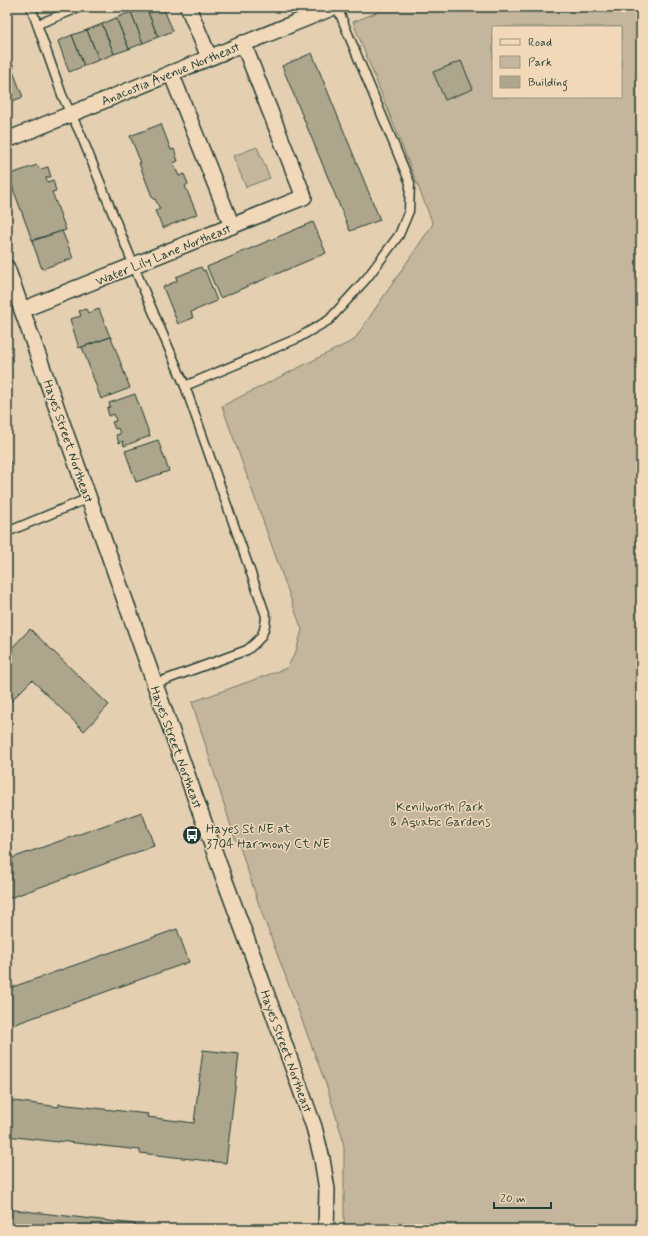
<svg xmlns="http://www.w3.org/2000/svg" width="648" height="1236" font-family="Mynerve,sans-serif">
<rect width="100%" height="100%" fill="#e4cfb1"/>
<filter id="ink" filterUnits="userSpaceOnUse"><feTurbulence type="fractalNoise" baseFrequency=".025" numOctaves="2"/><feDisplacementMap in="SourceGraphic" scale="8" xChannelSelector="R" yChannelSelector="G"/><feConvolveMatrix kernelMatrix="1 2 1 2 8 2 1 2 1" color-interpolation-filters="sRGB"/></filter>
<g filter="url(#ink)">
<g fill="#c4b69c" stroke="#727a68" fill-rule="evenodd">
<path d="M390,7h251v1222h-297v-81l-2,-12 -15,-49 -67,-179 -20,-61 -5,-8 -43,-137 95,-34 9,-17 6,-21 -80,-224 132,-66 79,-116 -80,-202zM493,27h128v70h-128z"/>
<polygon points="257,147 270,178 246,187 233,156"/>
</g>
<g fill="#ada68d" stroke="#1f3d34">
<polygon points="146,7 158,37 143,43 131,12"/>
<polygon points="146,7 163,7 173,31 158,37"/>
<polygon points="216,7 227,7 218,11"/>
<polygon points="131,12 143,43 129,49 116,18"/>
<polygon points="116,18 129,49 114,54 102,24"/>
<polygon points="102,24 114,54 99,60 87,30"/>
<polygon points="87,30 99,60 84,66 72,35"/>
<polygon points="72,35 84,66 69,72 58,41"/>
<polygon points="7,49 14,68 12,69 23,97 7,103"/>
<polygon points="312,53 380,220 350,231 282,66"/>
<polygon points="461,61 473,89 445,100 433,72"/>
<polygon points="161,124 171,150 174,149 178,161 173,163 179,176 184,174 188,184 185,186 197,214 163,228 155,211 160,209 155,199 153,199 139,163 141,163 130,136"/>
<polygon points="37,165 41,169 48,167 51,177 46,177 47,182 53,180 56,191 52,192 66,230 32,240 8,175"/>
<polygon points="313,222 326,253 220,298 207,267"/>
<polygon points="62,231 73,258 42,269 32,241"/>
<polygon points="201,267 203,271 205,270 217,301 191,312 193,318 178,324 163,287 177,281 176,277"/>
<polygon points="86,309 88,313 99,309 110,337 79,348 70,319 81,316 79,311"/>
<polygon points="111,337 130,388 101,399 82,347"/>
<polygon points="135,394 150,436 124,446 123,441 119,443 116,435 120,434 118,428 115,429 112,422 116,421 114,414 109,416 107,408 110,407 109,403"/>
<polygon points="158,440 169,471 136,482 125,451"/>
<polygon points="7,458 11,463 7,467"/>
<polygon points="30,629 109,705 84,731 32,680 7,705 7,653"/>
<polygon points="142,812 154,846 7,899 7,852 10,851 12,858"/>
<polygon points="177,929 189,962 7,1027 7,989"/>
<polygon points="203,1050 239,1054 226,1163 140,1153 140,1150 58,1141 58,1142 7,1136 7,1100 59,1107 59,1104 148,1114 147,1117 194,1123"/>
<polygon points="7,1209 135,1224 135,1229 7,1229"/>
</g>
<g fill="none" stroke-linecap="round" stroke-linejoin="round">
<g stroke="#1f3d34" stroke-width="11">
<g id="service">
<path d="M31,7l31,88 19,40 59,146 45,105 81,230c-1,18 -5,23 -19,34l-93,34"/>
<polyline points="38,24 81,7"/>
<polyline points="185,386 296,339 329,320 367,278 399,235 409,211 410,183 337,7"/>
<polyline points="7,532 89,498"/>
</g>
</g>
<g stroke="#1f3d34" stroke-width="18">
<g id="minor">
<polyline points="188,7 209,57"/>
<polyline points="171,73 232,226"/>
<polyline points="7,140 334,7"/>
<polyline points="7,268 222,873 254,959 314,1127 322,1159 327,1190 326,1229"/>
<polyline points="22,310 304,197 243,43"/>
</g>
</g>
<use href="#service" stroke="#f1d8b9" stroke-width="8"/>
<use href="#minor" stroke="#f1d8b9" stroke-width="15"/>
</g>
</g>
<defs>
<g id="bus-disc" transform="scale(1)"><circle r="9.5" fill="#1f3d34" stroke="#f1d8b9"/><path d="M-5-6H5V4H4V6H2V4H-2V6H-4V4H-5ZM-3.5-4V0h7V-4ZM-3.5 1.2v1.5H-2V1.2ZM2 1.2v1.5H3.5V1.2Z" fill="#fff"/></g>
</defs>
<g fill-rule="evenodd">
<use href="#bus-disc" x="192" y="835"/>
</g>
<g text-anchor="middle" stroke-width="3" stroke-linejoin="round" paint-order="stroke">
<g font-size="13" fill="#1f3d34" stroke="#f1d8b9">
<text transform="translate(170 73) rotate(-22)" y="5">Anacostia Avenue Northeast</text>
<text transform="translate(163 254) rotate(-22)" y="5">Water Lily Lane Northeast</text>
<text transform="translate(69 441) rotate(71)" y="5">Hayes Street Northeast</text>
<text transform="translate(177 747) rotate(70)" y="5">Hayes Street Northeast</text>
<text transform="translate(287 1051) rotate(70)" y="5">Hayes Street Northeast</text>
</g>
<g font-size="13" fill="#30493e" stroke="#f1d8b9">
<text x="440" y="811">Kenilworth Park<tspan x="440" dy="15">&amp; Aquatic Gardens</tspan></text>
</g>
<g font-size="13" fill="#1f3d34" stroke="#f1d8b9" text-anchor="start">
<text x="206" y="833">Hayes St NE at<tspan x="206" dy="15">3704 Harmony Ct NE</tspan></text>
</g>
</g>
<rect width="648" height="1236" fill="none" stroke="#f1d8b9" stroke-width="24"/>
<rect x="12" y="12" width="624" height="1212" fill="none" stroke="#1f3d34" stroke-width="1.5" filter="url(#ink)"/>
<rect x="492" y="26" width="130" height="72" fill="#f1d8b9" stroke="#9d9a84"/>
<rect x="500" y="39" width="20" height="6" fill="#f1d8b9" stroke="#9d9a84"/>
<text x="528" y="46" font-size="12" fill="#1f3d34">Road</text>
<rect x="500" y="56" width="20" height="12" fill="#c4b69c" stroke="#9d9a84"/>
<text x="528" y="66" font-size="12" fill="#1f3d34">Park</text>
<rect x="500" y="76" width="20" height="12" fill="#ada68d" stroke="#9d9a84"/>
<text x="528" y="86" font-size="12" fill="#1f3d34">Building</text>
<path d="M494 1202v6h57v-6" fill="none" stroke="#1f3d34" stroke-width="2"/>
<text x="500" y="1202" font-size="12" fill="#1f3d34" stroke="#f1d8b9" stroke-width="3" paint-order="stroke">20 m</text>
</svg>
